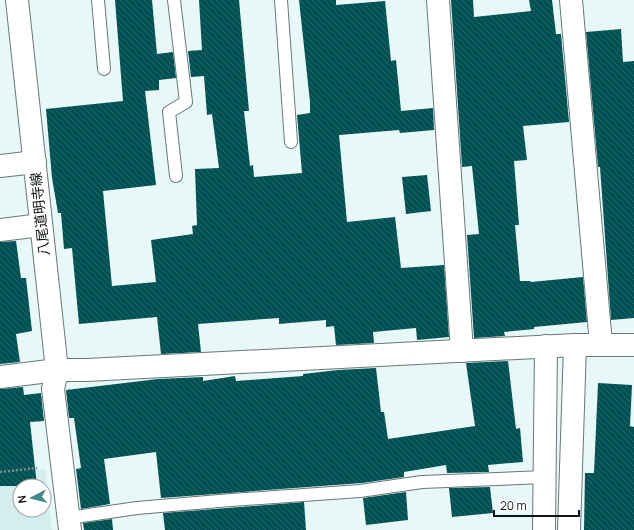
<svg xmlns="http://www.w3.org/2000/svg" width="634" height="530" font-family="Manrope,'Noto Sans JP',sans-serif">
<defs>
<pattern id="building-back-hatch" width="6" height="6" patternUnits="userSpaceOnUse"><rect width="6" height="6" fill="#005153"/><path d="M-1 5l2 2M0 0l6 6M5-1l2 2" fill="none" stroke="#256667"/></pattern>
</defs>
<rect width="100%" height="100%" fill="#e8f8f8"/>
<path fill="#d4eeee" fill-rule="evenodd" d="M45,469l7,61h-52v-56zM20,486h24v24h-24z"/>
<g fill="url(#building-back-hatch)">
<polygon points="115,0 152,0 157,54 173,52 176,78 159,80 159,90 145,91 156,185 103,191 112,286 156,282 151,240 193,234 192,226 197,225 195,169 219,168 212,114 207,115 204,76 191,77 188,51 202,50 199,0 239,0 249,111 244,111 250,166 253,165 254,177 302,173 297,115 310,113 310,102 299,0 336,0 336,5 385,1 391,61 396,60 401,111 433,108 434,130 400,133 399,130 339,135 347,222 395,217 401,268 444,265 449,337 417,340 416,328 373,332 374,343 336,345 334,326 326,327 326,320 279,324 279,318 198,324 201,352 161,354 157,317 79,324 72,248 64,249 61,213 58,213 52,178 46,109 123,101"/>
<polygon points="451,0 473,0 474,17 531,11 529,0 552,0 556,34 561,34 569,122 523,126 527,160 514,161 519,225 515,225 520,281 530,281 531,282 583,277 587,322 534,327 534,329 504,332 505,336 474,338 467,235 479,234 472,166 462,167"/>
<polygon points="621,29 623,62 634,61 634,318 611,320 600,167 598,167 586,32"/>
<polygon points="427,175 431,211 406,214 402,177"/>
<polygon points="16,241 21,278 26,278 32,331 16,334 20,362 0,364 0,242"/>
<polygon points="508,361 516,429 520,428 523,462 488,465 489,472 447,473 446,465 404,472 404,477 362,483 161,498 156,452 104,459 110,504 81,509 76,469 81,468 74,418 69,418 66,390 158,379 203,377 203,381 235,376 236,381 303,376 303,374 338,370 376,368 381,412 384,412 388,439 475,426 466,363"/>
<polygon points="598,383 632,385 630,426 634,427 634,530 584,530 585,473 594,473"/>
<polygon points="23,387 24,395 41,393 44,421 30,422 37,486 0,486 0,389"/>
<polygon points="490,487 493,513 452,517 449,488"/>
<polygon points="406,492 408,520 366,525 363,498"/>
<polygon points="304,502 306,530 165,530 163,513"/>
<polygon points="112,519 113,530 84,530 83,523"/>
</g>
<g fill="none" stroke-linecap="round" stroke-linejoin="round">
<g stroke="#687777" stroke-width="14">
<g id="service">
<polyline points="98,0 104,69"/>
<polyline points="174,0 186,102 169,112 176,176"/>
<polyline points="281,0 291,142"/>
<polyline points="68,518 137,508 231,500 360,491 422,482 544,477"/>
</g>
</g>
<g stroke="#687777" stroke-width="24">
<g id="minor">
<polyline points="438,0 462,351"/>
<polyline points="571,0 601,344"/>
<polyline points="0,166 35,162"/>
<polyline points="0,230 41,225"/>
<polyline points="70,530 53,389 57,370 87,370 575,345 634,345"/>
<polyline points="544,530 546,346"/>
<polyline points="569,530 575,345"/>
</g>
</g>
<g stroke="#687777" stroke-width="24">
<polyline id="secondary" points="0,377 57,370 17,0"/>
</g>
<polyline stroke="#818c8c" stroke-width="2.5" stroke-dasharray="2 2" stroke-linecap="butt" points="0,472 37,468"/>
<use href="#service" stroke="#fff" stroke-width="12"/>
<use href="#minor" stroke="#fff" stroke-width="22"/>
<use href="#secondary" stroke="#fff" stroke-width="22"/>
</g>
<g text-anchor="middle" stroke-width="4" stroke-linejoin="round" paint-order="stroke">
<g font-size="14" fill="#0f1515" stroke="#fff">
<text transform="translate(40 214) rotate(-96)" y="5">八尾道明寺線</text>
</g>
</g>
<g transform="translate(32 498) rotate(263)"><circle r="19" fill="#ffffff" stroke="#9fa1a1"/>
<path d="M0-3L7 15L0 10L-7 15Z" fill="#428b8c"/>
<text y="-6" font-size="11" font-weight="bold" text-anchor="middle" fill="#0f1515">N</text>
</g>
<path d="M494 510v6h85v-6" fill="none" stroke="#0f1515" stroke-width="2"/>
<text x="500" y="510" font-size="12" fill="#0f1515" stroke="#ffffff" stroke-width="3" paint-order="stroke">20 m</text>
</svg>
